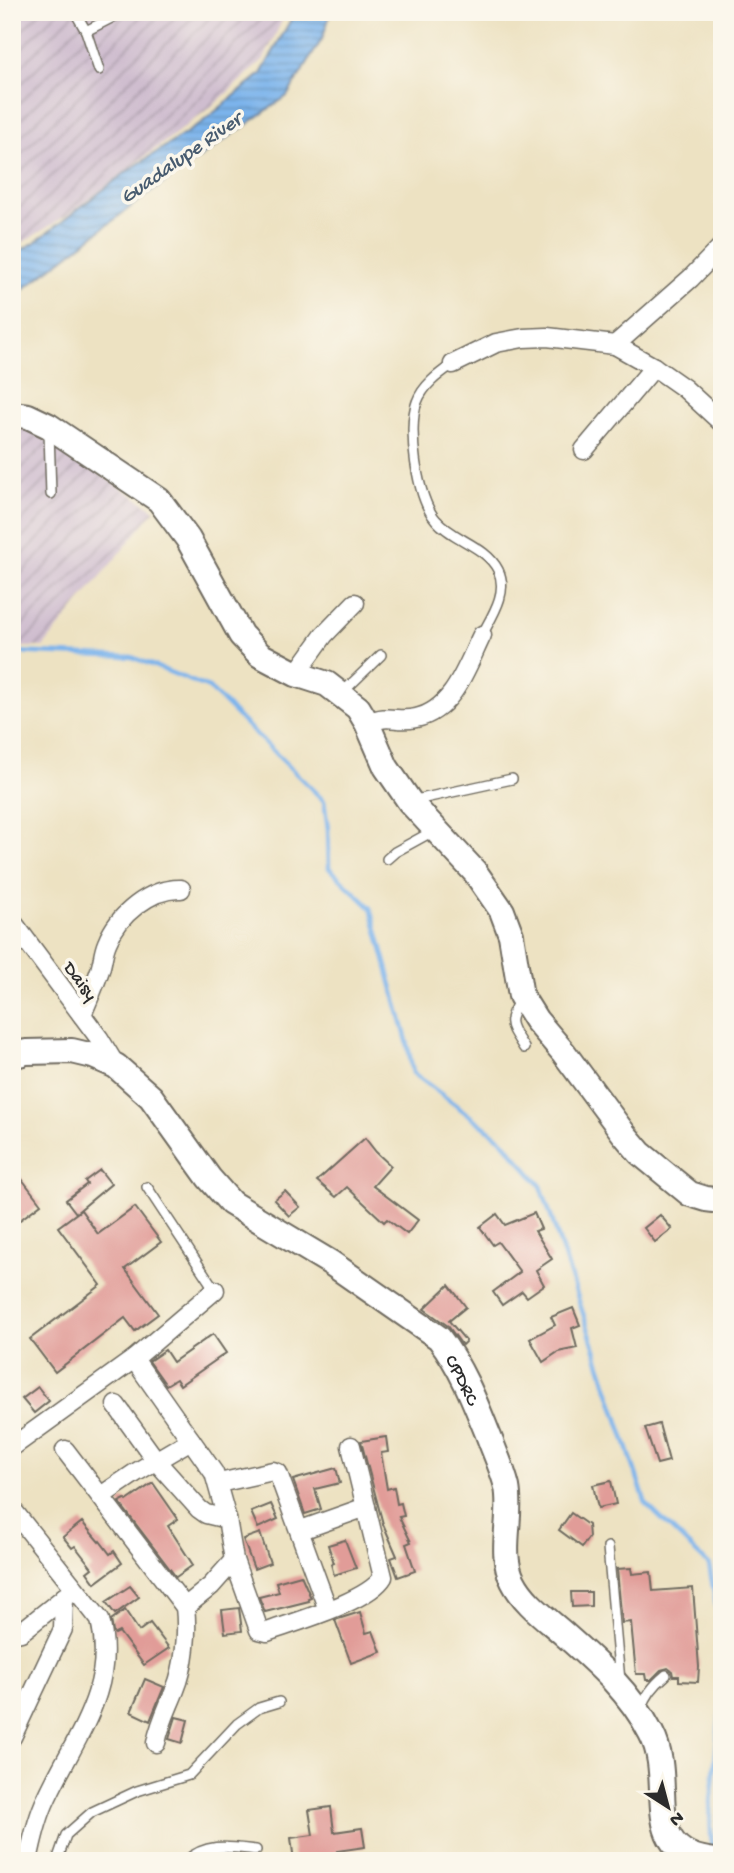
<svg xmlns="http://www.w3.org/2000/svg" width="734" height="1873" font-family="'Gochi Hand',sans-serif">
<defs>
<pattern id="industrial-furrows" width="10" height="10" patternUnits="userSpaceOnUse" patternTransform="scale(1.75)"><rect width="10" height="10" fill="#cfbdcf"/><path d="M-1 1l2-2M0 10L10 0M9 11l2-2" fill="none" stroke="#a89aa8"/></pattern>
<pattern id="water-rules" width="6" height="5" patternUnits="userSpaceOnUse" patternTransform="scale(1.75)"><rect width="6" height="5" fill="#7cb4ec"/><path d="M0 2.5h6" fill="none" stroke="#6693bf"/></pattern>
</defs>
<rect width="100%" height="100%" fill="#fbf7ec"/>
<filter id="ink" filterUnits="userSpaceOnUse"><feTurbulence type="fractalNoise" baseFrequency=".0143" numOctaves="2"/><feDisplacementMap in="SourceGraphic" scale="14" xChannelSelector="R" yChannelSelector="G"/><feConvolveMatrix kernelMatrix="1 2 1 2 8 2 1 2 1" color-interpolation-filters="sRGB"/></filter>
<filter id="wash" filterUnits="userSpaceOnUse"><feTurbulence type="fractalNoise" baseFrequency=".00686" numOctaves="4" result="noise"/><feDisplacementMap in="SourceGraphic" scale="28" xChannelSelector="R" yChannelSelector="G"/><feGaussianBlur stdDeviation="1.57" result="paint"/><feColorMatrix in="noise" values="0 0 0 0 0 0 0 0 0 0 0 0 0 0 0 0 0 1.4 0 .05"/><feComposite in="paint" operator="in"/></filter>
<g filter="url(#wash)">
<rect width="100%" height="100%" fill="#ede2c2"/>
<g fill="url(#industrial-furrows)">
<polygon points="12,12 286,12 264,59 216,103 69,214 12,249"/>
<polygon points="12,425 18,425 53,443 155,510 43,647 12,647"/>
</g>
<polygon fill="url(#water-rules)" stroke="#54708c" stroke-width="2" points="295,12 331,12 322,39 287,96 137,202 12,298 12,255 34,243 129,170 200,124 261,74"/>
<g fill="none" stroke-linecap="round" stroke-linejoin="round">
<g stroke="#7cb4ec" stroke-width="4.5">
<polyline points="12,652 132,657 209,688 324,801 328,829 329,868 371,908 407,1041 413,1073 502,1140 541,1186 646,1504 709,1565 722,1636"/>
<polyline points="712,1853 710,1812 722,1695"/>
</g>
</g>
<g id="blocks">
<g fill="#e19c98">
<polygon points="365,1138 376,1152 391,1166 373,1186 418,1220 407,1234 387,1219 384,1222 347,1187 336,1197 317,1181"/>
<polygon points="12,1166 41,1204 12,1226"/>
<polygon points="100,1170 111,1184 76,1213 66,1200 87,1184 85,1181"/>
<polygon points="285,1191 300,1207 289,1216 274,1200"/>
<polygon points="135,1207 161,1242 125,1269 158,1314 135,1331 125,1318 55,1372 30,1339 101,1285 58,1227 81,1210 98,1234"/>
<polygon points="534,1213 541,1229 535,1231 552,1259 536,1270 544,1285 527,1297 522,1291 502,1305 493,1292 520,1272 498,1242 493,1245 480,1227 497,1214 505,1225"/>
<polygon points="660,1215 672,1229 655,1242 644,1228"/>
<polygon points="449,1285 466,1307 449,1321 466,1341 462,1345 448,1326 424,1309"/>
<polygon points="573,1308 580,1325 572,1328 577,1348 558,1352 543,1362 530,1339 555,1325 551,1317"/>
<polygon points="213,1334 226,1353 180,1385 176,1379 166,1385 149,1361 165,1350 173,1362"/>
<polygon points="38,1387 49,1401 34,1413 22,1399"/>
<polygon points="659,1424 669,1461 657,1464 645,1428"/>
<polygon points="386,1437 388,1452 381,1453 387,1489 394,1487 397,1504 401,1503 404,1516 399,1517 411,1542 406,1544 415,1571 398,1577 391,1558 397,1556 383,1524 361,1441"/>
<polygon points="336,1468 340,1483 315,1489 321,1509 305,1514 293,1480"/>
<polygon points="611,1481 616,1504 598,1508 593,1485"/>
<polygon points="153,1483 178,1519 168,1526 193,1565 176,1577 119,1502 125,1499 127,1501"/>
<polygon points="271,1504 278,1519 258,1528 251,1512"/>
<polygon points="571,1513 588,1525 589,1537 582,1547 559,1530"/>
<polygon points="82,1522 99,1542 100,1541 110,1554 114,1551 122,1563 95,1583 87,1572 92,1568 75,1546 72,1548 63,1537"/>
<polygon points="260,1533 270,1563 254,1569 243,1539"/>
<polygon points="345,1540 356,1568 334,1575 331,1564 334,1563 328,1545"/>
<polygon points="631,1568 632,1574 651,1572 653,1591 693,1588 699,1667 698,1682 679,1681 679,1676 673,1676 672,1671 668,1668 661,1670 651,1680 646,1680 645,1674 636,1674 631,1622 622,1623 617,1569"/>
<polygon points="301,1575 311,1598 308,1599 309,1601 265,1612 259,1597 279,1592 276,1582"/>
<polygon points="130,1586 139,1597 115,1614 106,1602"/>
<polygon points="571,1592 591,1592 591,1606 572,1607"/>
<polygon points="239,1608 242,1631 225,1633 222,1610"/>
<polygon points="125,1610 139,1631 150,1623 169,1648 144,1665 119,1632 115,1634 113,1632 111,1620"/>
<polygon points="360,1612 366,1633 373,1631 381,1652 351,1663 335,1620"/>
<polygon points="145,1679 164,1687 150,1721 131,1712"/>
<polygon points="176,1717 188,1720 182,1743 169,1739"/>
<polygon points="331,1807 334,1832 362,1828 365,1847 337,1851 338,1854 334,1855 335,1861 294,1861 291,1838 313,1835 309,1810"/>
</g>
</g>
</g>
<g filter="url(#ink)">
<use href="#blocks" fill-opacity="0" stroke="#6f6b60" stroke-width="2"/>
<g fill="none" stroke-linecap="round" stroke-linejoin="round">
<g stroke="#6f6b60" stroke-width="12">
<g id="lane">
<polyline points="75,12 86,31 99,70"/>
<polyline points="86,31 123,12"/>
<path d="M453,364c-14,10 -30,21 -36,38 -10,26 0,97 19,118 17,20 50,26 62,50 11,22 -6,46 -16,65"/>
<polyline points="49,432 51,494"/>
<polyline points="343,692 381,655"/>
<polyline points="411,801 512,779"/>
<polyline points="387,859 395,852 435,830"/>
<path d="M521,998c-16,25 -12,26 3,50"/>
<polyline points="147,1187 215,1290"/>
<polyline points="608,1547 620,1681"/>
<path d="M642,1708c4,-14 13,-24 24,-33"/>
<polyline points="57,1861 66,1835 92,1812 137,1791 189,1775 237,1724 259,1708 279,1702"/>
<path d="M186,1861c21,-19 44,-14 70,-11"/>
</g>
</g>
<g stroke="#6f6b60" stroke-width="21">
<g id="street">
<polyline points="615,345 691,278 722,246"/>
<polyline points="453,364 496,343 523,338 547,337 615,345 654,367 684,388 722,423"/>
<polyline points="584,450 654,367"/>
<polyline points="296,674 324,635 355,603"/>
<path d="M367,723c24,-10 29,0 49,-5 38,-8 51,-53 66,-83"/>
<polyline points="12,921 99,1038 116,1066"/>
<path d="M82,1015c6,-15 13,-30 18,-45 3,-9 3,-18 7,-27 11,-28 43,-55 74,-54"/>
<path d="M134,1359l80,114 13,46 7,41 25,70 8,2c28,-10 102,-31 116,-55l-32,-131"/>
<polyline points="116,1405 157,1462 199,1509 206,1514 227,1519"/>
<polyline points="12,1447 134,1359 215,1290"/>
<path d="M65,1450l120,157c3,25 0,59 -10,83 -7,18 -15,33 -19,53"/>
<polyline points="219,1483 273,1471 278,1473 328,1610"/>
<polyline points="101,1496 135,1473 191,1440"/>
<path d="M12,1509l88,111c18,72 -30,123 -56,184 -8,19 -12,37 -16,57"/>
<polyline points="301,1530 366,1507"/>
<polyline points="185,1607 211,1586 234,1560"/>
<polyline points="12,1634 21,1632 71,1592"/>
<polyline points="12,1737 63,1629 64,1597"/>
</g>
</g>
<g stroke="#6f6b60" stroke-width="28">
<g id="secondary">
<polyline points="12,414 28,416 49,426 159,500 188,539 241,635 260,655 296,674 327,684 358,708 367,723 386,767 410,802 475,872 502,911 511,935 521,996 536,1020 564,1053 624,1134 640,1153 690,1194 706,1199 722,1201"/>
<path id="s1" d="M12,1056l14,-4 46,-1 21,5 23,10 35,31 58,81 22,25 100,60 108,75c23,30 36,64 50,99 6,16 14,33 18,50 6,31 -9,65 6,94 11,22 33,37 51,53 34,30 66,58 87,99 27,50 -16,122 66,128"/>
</g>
</g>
<use href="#lane" stroke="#fff" stroke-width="9"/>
<use href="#street" stroke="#fff" stroke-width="18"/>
<use href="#secondary" stroke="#fff" stroke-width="24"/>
</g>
</g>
<g text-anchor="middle" stroke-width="7" stroke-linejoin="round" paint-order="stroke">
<g font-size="19" fill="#2b2b2b" stroke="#fbf7ec">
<text transform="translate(82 980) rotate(53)" y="7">Daisy</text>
<text dy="7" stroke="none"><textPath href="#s1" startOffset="583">CPDRC</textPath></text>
</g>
<g font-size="21" font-style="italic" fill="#475b6f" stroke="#fbf7ec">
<text transform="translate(180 157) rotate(-35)" y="7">Guadalupe River</text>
</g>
</g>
<rect width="734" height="1873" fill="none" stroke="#fbf7ec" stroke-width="42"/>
<g transform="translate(668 1807) rotate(144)" stroke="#fbf7ec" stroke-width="5" paint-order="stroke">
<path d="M0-5L12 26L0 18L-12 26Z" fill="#2b2b2b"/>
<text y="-10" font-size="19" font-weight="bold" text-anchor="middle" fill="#2b2b2b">N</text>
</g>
</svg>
